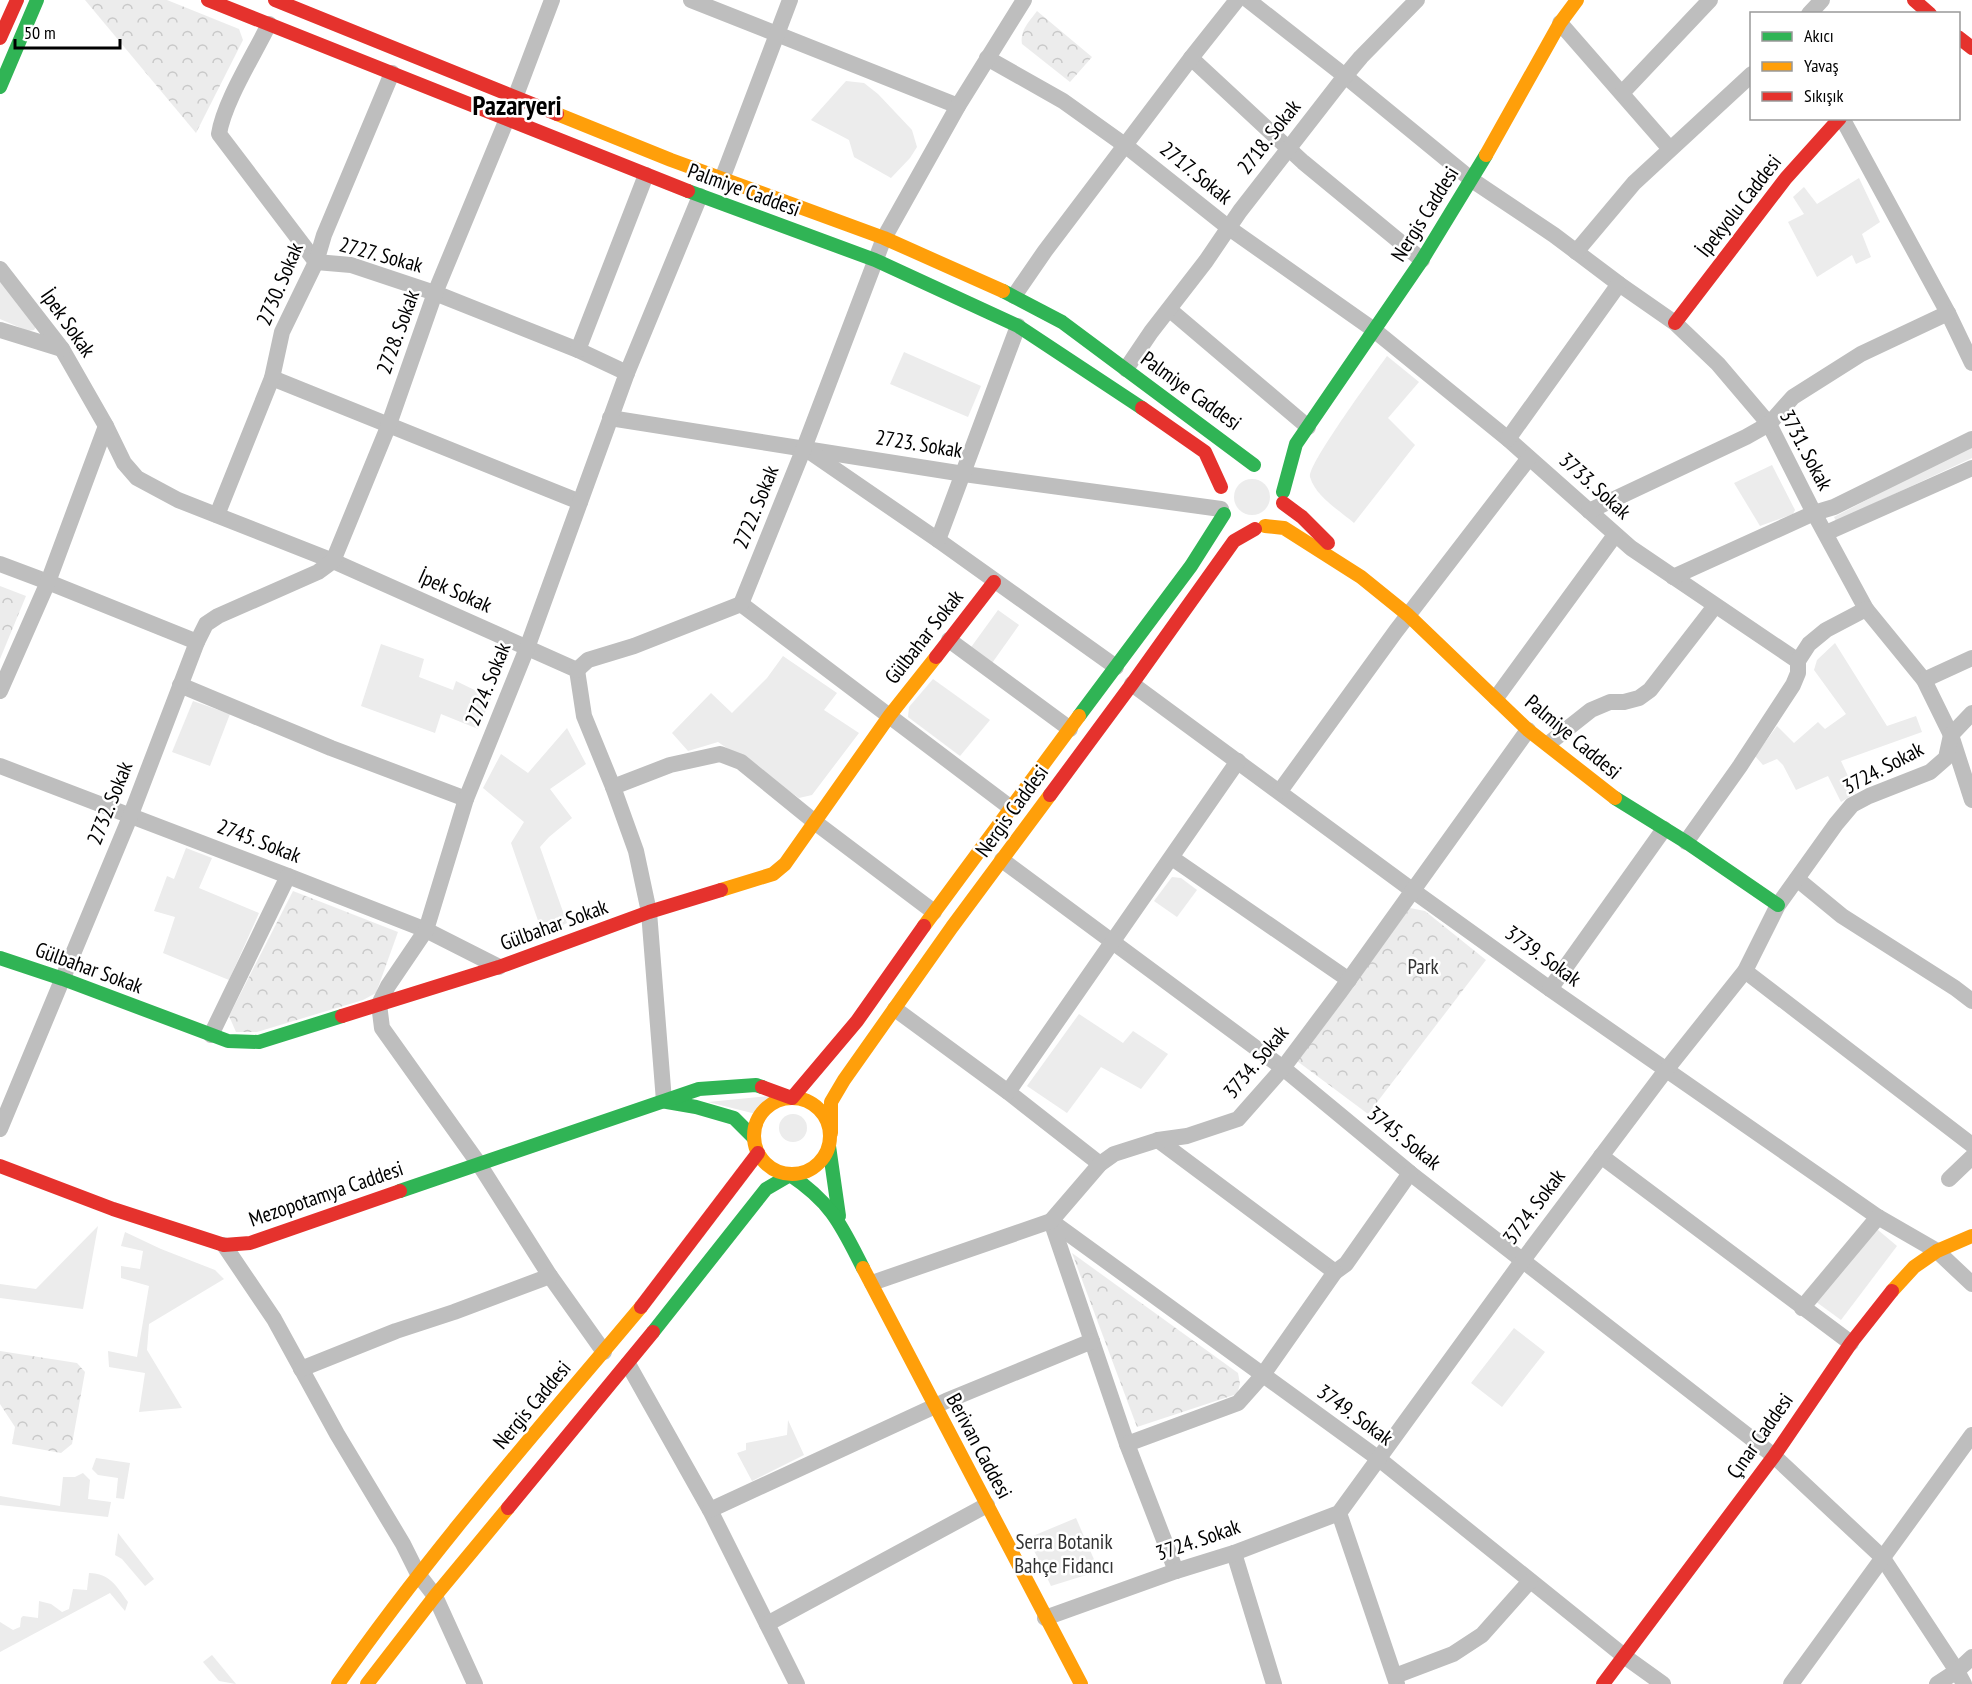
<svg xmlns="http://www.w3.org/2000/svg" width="1972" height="1684" font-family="'PT Sans Narrow',sans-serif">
<defs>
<pattern id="park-crowns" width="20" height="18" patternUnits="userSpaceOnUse" patternTransform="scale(1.5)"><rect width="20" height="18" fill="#ececec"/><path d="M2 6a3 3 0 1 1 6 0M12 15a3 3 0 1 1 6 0" fill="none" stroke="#c9c9c9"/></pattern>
</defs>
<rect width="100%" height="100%" fill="#fff"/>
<g fill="#ececec">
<polygon points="846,81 864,83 878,94 912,130 917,147 910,158 891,178 854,157 849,140 811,120"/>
<polygon points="1859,178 1880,222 1862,234 1871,257 1856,264 1852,255 1817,277 1788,222 1804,214 1793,197 1804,187 1817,204"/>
<polygon points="0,278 36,327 34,330 28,331 0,319"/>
<polygon points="904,352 981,386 968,417 890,384"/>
<path d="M1387,356l32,26 -31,36 27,27 -61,78c-15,-13 -38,-26 -44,-46 -3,-12 65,-104 77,-121z"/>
<polygon points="1972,445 1972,458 1836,521 1834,517"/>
<polygon points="1772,465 1795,510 1793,514 1760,526 1734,483"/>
<circle cx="1252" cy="497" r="18"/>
<polygon points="998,610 1019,625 990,666 969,650"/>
<polygon points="1835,643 1887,726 1916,716 1922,732 1841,761 1856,793 1841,802 1828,776 1796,790 1783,765 1777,759 1763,765 1755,756 1777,726 1794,743 1818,722 1825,729 1846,714 1814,670 1817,660"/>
<polygon points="381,644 424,659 419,677 453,690 456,681 491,698 478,729 441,714 435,733 361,706"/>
<polygon points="783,656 837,693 824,710 859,733 812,795 799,798 718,742 688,751 672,733 711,693 732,713 767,678"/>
<polygon points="933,679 990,720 960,756 908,717 909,707"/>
<polygon points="193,701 230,714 210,766 172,752"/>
<polygon points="567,728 586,764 550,789 572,818 549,837 540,847 567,923 543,935 511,843 524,822 483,788 501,754 528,773"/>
<polygon points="186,848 212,858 199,888 259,913 229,980 163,953 175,917 154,911 167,876 174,879"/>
<polygon points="1172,877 1181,878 1197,890 1177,917 1154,901"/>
<polygon points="1079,1014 1123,1043 1133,1031 1168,1054 1141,1089 1101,1067 1067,1113 1027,1086"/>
<polygon points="770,1096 760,1115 708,1102"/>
<circle cx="793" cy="1128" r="14"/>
<polygon points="98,1226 83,1309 0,1298 0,1284 36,1289"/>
<polygon points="1874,1230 1878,1230 1897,1246 1841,1320 1815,1301"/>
<polygon points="125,1232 161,1249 215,1270 224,1279 149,1324 147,1350 182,1408 139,1412 145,1373 109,1367 108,1351 137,1357 149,1286 121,1278 121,1266 140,1269 143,1251 121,1246"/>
<polygon points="1514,1328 1545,1352 1502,1407 1471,1383"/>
<polygon points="788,1420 804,1455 752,1481 737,1453 746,1450 746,1443 787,1435"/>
<polygon points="96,1458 130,1463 124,1499 116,1498 118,1478 98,1475 92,1469"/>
<polygon points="83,1473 90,1480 88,1499 111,1502 108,1517 0,1505 0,1496 60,1506 63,1477 75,1477"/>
<polygon points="1076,1518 1099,1571 1051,1586 1028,1538"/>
<polygon points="118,1533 154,1579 145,1586 122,1559 115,1555"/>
<path d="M89,1573c21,0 28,14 39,29l-3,9 -15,-18 -110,59v-30l13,8 7,-3 1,-9 2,-2 15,2 1,-17 12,3 11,8 7,-3 4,-20 14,1z"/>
<polygon points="212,1655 236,1684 219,1681 203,1662"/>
</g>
<g fill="url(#park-crowns)">
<polygon points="85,0 167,0 239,29 243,40 196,133"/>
<path d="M1037,11l55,46 -22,25 -48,-38c-2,-14 7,-22 15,-33z"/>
<polygon points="0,586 26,596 0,659"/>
<polygon points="293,891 398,932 376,993 363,1000 257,1032 236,1032 229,1016"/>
<polygon points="1410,908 1425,911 1486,960 1368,1114 1297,1061"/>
<polygon points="1072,1253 1238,1373 1240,1384 1237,1394 1137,1427"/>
<polygon points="0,1351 77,1363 85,1372 72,1444 61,1453 12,1444 15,1427 0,1404"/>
</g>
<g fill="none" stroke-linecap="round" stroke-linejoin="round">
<g stroke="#bebebe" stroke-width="16">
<polyline points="691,0 958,106"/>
<polyline points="1248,0 1345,76 1472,180 1554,235 1619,284 1675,323 1718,364 1769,424 1814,513 1866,609 1924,680 1951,735 1972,800"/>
<polyline points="1809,14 1822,0"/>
<polyline points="1560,23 1670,149"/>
<path d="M269,24c-15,31 -45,78 -50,110l97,128 35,3 84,28 143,57 49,23"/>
<polyline points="987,58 1063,101 1126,146 1229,228 1374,330 1508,439 1631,548 1798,661"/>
<polyline points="1191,58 1303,162 1422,260"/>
<polyline points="1622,93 1710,0"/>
<polyline points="1842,118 1948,313 1972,363"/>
<polyline points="722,179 790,0"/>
<polyline points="1576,252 1634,183 1752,74"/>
<polyline points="0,269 62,349 106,426 124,463 137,478 178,500 333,561 577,670 584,716 613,787 636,851 649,912 664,1101"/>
<polyline points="1014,296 1045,251 1191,58 1237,0"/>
<polyline points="1170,310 1308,427"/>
<polyline points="0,330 62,349"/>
<polyline points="578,350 646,175"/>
<polyline points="1126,369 1151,332 1206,261 1240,211 1345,76 1361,57 1417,0"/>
<polyline points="272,378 580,502"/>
<polyline points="610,418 964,474 1221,509"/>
<polyline points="1508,439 1619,284"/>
<polyline points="810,452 938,540 1116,667"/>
<polyline points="1589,511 1746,437 1769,424 1793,397 1861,354 1948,313"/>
<polyline points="217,515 272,378 282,332 316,262 324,235 392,73"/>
<polyline points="1826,533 1972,468"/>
<polyline points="938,540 1018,326"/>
<polyline points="0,564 48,582 197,642"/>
<polyline points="1673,577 1814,513 1834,507 1972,439"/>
<polyline points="741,604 1011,808"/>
<polyline points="949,640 1070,729"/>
<polyline points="577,670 588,660 634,646 741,604 804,448 884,238 958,106 1024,0"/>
<polyline points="1924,680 1972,658"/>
<polyline points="1132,684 1412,890 1550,989 1878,1217 1937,1251 1972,1284"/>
<polyline points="180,685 331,748 466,799"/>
<polyline points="0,691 48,582 106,426"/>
<polyline points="1496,698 1615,535"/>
<polyline points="1548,744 1591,710 1610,702 1624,702 1639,698 1650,690 1715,606"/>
<polyline points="0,766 288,876 426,930 499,967"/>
<polyline points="613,787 670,765 720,754 741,762 816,823 934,912"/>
<polyline points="1280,791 1396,631 1529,458"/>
<polyline points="1686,842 1740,766 1793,685 1798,673 1798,661 1809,644 1826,630 1866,609"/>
<polyline points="1172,858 1349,980"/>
<polyline points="1002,860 1283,1068 1410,1173 1774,1456 1882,1557 1957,1671 1964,1684"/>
<polyline points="1797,879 1842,916 1955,988 1972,1001"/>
<polyline points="1745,971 1972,1145"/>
<polyline points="1550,989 1664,829"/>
<polyline points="895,1009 1008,1092 1100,1164"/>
<polyline points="211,1035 288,876"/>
<polyline points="1008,1092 1238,761"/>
<polyline points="0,1129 130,817 197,642 206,624 218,616 318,572 333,561 388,427 435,293 507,119 552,0"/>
<polyline points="1158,1140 1335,1272 1346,1264 1410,1173"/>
<polyline points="1601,1156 1851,1343"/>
<polyline points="1949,1179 1972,1157"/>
<polyline points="1051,1221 1379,1459 1624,1656 1663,1684"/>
<polyline points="1051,1221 1127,1444 1176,1571"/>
<polyline points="224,1245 274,1319 337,1434 403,1544 418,1574 435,1596 475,1684"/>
<polyline points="872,1283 1051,1221 1100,1164 1114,1154 1158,1140 1187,1136 1238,1119 1283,1068 1340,992 1528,730"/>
<polyline points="1802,1308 1878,1217"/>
<polyline points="604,1352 550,1276 479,1164 382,1028 379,1004 388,986 426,930 466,799 527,648 627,373 700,196"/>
<polyline points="628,1364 710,1510 797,1684"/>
<polyline points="301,1369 396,1331 454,1312 550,1276"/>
<polyline points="1127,1444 1238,1403 1262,1376 1335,1272"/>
<polyline points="710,1510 946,1401 1092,1341"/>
<polyline points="1339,1513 1397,1684"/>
<polyline points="1234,1553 1274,1684"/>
<polyline points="1045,1618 1176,1571 1234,1553 1339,1513 1523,1260 1666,1070 1745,971 1778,905 1836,824 1852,805 1869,796 1930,772 1946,758 1951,735 1972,713"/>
<polyline points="767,1624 987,1505"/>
<polyline points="1395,1676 1453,1654 1482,1635 1530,1581"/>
<polyline points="1791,1684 1972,1435"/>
<polyline points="1937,1684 1957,1671 1972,1657"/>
</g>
<g stroke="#30b455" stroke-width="14">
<polyline points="0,87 37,0"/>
<polyline points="688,191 875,260 1018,326 1142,408"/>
<polyline points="1003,291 1062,322 1254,465"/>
<polyline points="1283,492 1296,444 1422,260 1486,155"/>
<polyline points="1079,716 1191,566 1224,514"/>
<polyline points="1615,798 1686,842 1778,905"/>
<polyline points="0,958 63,979 228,1041 259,1042 342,1016"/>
<polyline points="667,1102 696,1107 734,1118 754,1138"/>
<polyline points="829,1146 839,1216"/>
<polyline points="400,1191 699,1089 756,1085 762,1087"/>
<path d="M653,1332l113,-143 24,-14c42,28 51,50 73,93"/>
</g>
<g stroke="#ff9f0a" stroke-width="14">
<polyline points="557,114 671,160 884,238 1003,291"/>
<polyline points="1486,155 1560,23 1577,0"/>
<polyline points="1265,526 1284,528 1361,577 1408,615 1528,730 1615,798"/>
<polyline points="721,890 773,874 785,864 890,715 936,657"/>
<polyline points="924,926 1079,716"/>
<circle cx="792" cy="1136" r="38"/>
<polyline points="831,1133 831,1102 844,1080 952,927 1050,795"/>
<polyline points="863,1268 1081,1684"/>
<polyline points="1892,1291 1914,1267 1937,1251 1972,1236"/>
<path d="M338,1684c92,-132 199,-253 303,-377"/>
<polyline points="367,1684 435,1596 508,1508"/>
</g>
<g stroke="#e5322d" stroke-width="14">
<polyline points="208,0 688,191"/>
<polyline points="275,0 557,114"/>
<polyline points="1914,0 1930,14"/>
<polyline points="1958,37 1972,48"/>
<polyline points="0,38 17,0"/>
<polyline points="1675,323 1786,178 1840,118"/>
<polyline points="1142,408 1205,452 1221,487"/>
<polyline points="1283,503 1302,517 1328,543"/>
<polyline points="936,657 994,582"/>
<polyline points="1050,795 1132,684 1234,541 1255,529"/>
<polyline points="342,1016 499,967 649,912 721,890"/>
<polyline points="762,1087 792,1098 857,1021 924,926"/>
<polyline points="0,1166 113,1209 224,1245 250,1243 400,1191"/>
<polyline points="641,1307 758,1153"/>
<polyline points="508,1508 653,1332"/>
<polyline points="1603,1684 1774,1456 1851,1343 1892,1291"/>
</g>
</g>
<g text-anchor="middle" stroke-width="5" stroke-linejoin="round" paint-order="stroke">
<g font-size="21" fill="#000" stroke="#fff">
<text transform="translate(1269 137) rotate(-52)" y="7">2718. Sokak</text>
<text transform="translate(1196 173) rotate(39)" y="7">2717. Sokak</text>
<text transform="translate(744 190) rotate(20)" y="7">Palmiye Caddesi</text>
<text transform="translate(1739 206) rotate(-52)" y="7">İpekyolu Caddesi</text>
<text transform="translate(1425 214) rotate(-58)" y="7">Nergis Caddesi</text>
<text transform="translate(381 255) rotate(15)" y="7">2727. Sokak</text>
<text transform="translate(280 284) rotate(-67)" y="7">2730. Sokak</text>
<text transform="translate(68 323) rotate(55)" y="7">İpek Sokak</text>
<text transform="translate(398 332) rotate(-70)" y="7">2728. Sokak</text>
<text transform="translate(1191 391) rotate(36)" y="7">Palmiye Caddesi</text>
<text transform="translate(919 444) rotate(9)" y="7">2723. Sokak</text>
<text transform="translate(1806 450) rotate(62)" y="7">3731. Sokak</text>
<text transform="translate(1595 486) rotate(42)" y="7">3733. Sokak</text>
<text transform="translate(756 507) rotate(-68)" y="7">2722. Sokak</text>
<text transform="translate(455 591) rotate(24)" y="7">İpek Sokak</text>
<text transform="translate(924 637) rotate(-52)" y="7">Gülbahar Sokak</text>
<text transform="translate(488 684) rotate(-68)" y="7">2724. Sokak</text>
<text transform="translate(1573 737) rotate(40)" y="7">Palmiye Caddesi</text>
<text transform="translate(1883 768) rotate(-28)" y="7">3724. Sokak</text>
<text transform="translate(110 803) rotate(-68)" y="7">2732. Sokak</text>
<text transform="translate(1012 811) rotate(-54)" y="7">Nergis Caddesi</text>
<text transform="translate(259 841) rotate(21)" y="7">2745. Sokak</text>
<text transform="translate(554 925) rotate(-20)" y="7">Gülbahar Sokak</text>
<text transform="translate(1543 956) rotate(36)" y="7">3739. Sokak</text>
<text transform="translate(89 968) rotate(20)" y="7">Gülbahar Sokak</text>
<text transform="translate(1256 1062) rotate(-50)" y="7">3734. Sokak</text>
<text transform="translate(1404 1138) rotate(39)" y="7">3745. Sokak</text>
<text transform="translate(326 1194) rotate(-19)" y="7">Mezopotamya Caddesi</text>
<text transform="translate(1534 1207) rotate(-53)" y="7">3724. Sokak</text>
<text transform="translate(532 1405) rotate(-50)" y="7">Nergis Caddesi</text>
<text transform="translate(1355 1415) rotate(36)" y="7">3749. Sokak</text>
<text transform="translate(1760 1436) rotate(-55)" y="7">Çınar Caddesi</text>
<text transform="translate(979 1446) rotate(62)" y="7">Berivan Caddesi</text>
<text transform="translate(1198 1540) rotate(-19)" y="7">3724. Sokak</text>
</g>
<g font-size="21" fill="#333" stroke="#fff">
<text x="1423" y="974">Park</text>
<text x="1064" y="1549">Serra Botanik<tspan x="1064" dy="24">Bahçe Fidancı</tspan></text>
</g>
<g font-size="27" font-weight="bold" fill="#000" stroke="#fff">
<text x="517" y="115">Pazaryeri</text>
</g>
</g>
<rect x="1750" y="12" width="210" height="108" fill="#ffffff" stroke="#999999" stroke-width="1.5"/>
<rect x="1762" y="32" width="30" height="9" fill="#30b455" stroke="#999999" stroke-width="1.5"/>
<text x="1804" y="42" font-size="18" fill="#000000">Akıcı</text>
<rect x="1762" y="62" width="30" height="9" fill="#ff9f0a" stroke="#999999" stroke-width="1.5"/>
<text x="1804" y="72" font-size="18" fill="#000000">Yavaş</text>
<rect x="1762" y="92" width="30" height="9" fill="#e5322d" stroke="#999999" stroke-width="1.5"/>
<text x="1804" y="102" font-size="18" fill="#000000">Sıkışık</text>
<path d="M15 39v9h105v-9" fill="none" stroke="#000000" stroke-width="3"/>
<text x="24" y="39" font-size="18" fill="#000000" stroke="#ffffff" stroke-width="4.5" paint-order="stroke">50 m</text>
</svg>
